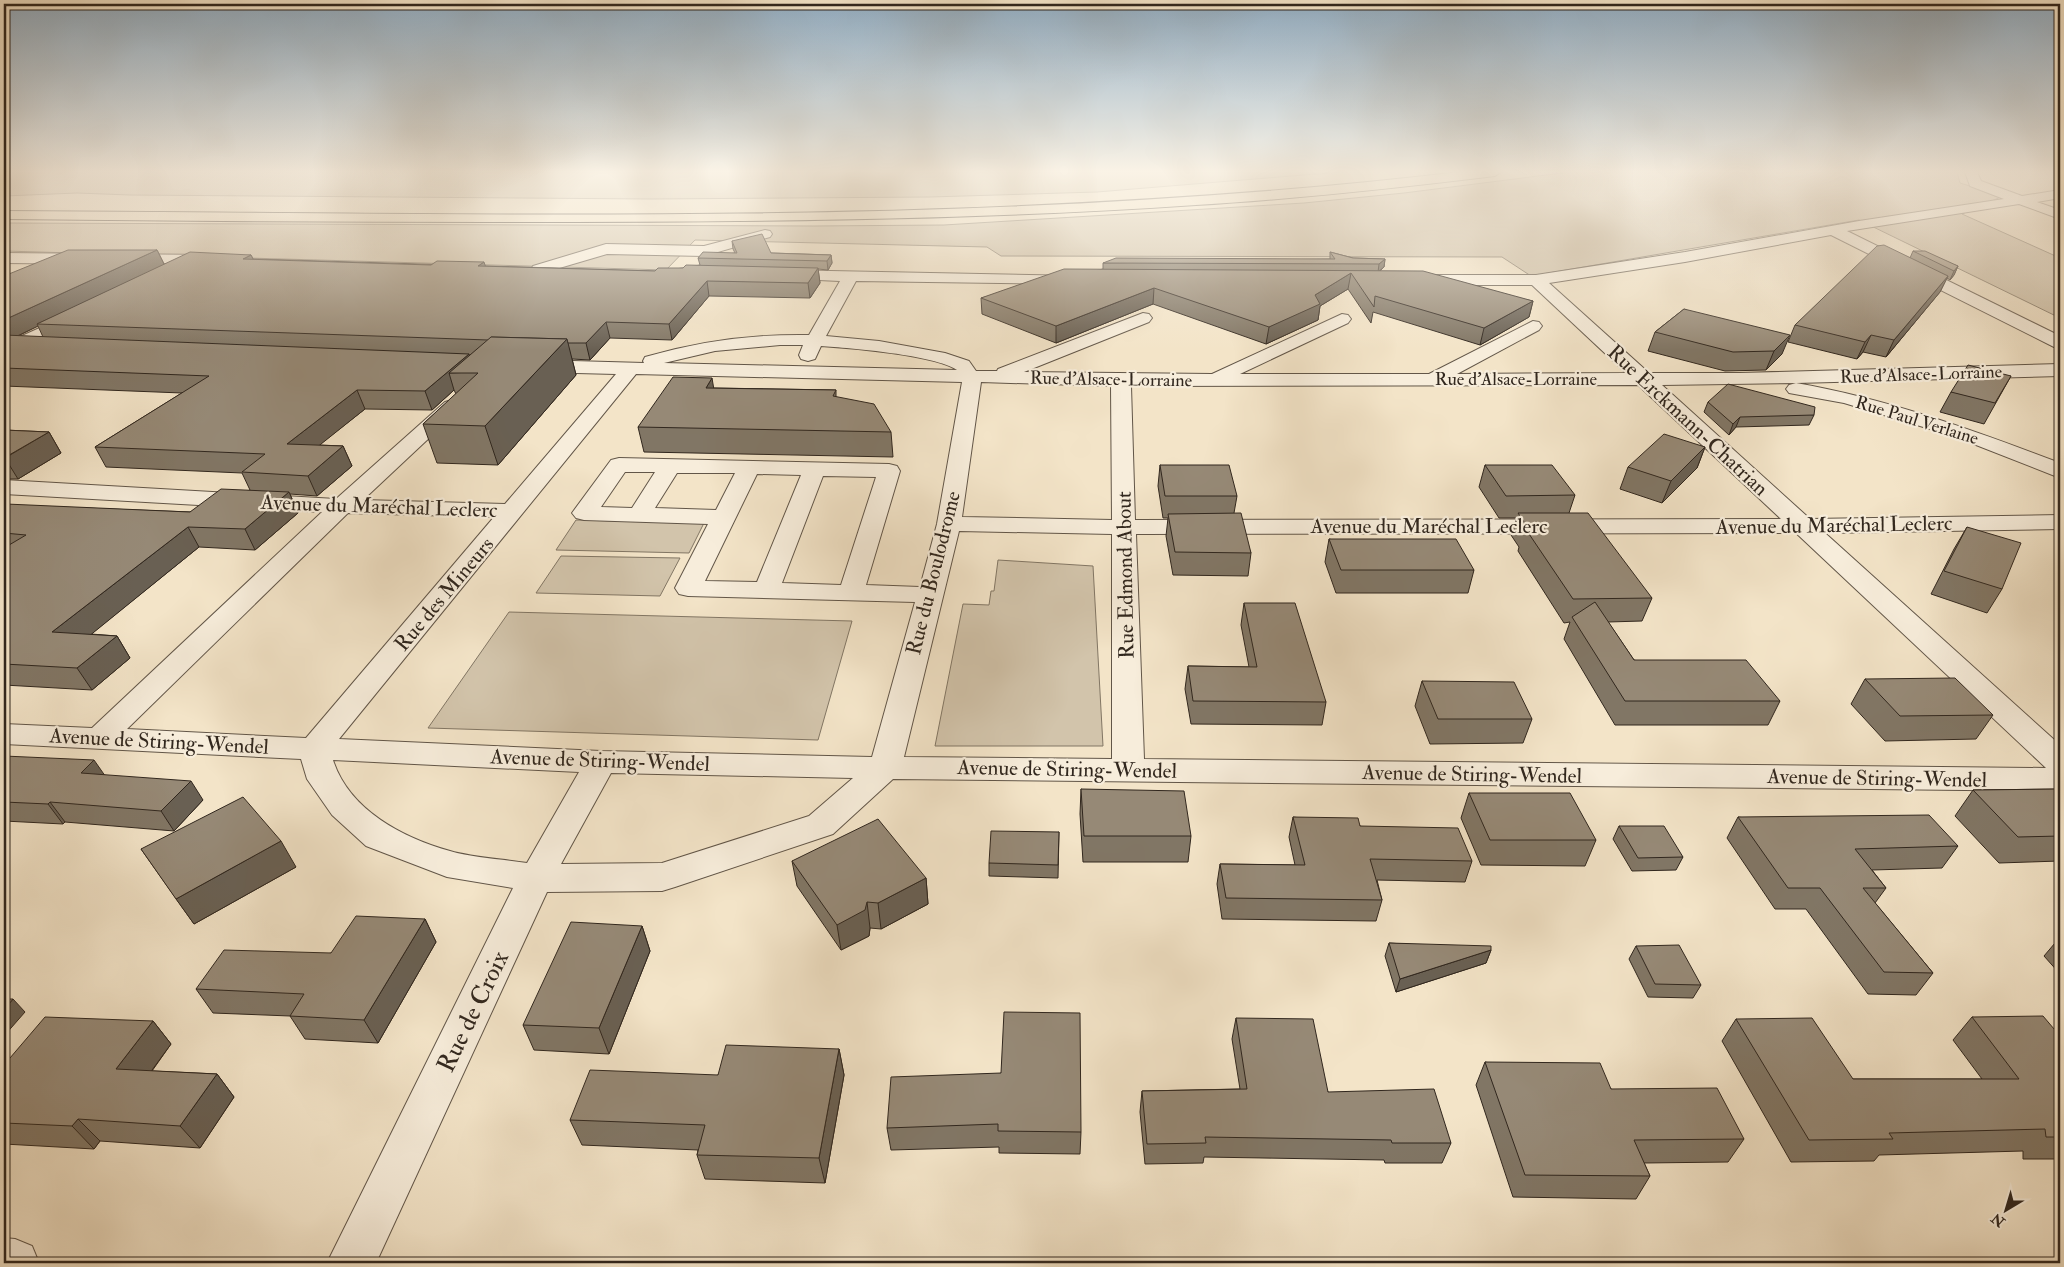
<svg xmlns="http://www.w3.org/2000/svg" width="2064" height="1267" font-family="'IM FELL Double Pica',serif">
<rect width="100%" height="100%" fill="#f3e4c8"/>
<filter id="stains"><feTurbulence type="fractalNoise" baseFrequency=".004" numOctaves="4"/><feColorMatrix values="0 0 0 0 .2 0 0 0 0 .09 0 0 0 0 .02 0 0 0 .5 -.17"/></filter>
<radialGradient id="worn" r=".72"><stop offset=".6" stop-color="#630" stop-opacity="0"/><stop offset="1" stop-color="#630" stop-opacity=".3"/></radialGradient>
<g fill="#d2c4ab" stroke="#827664">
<polygon points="4,172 1340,172 1097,192 930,197 651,199 130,195 77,193 4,196"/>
<polygon points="1570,172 1957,172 1960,183 2003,196 1962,214 2060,258 2060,318 1859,220 1531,276 1502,257 1001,256 987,247 695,240 666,270 4,251 4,223 814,226 944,225 1304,203 1404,193"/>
<polygon points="576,520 704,523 689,553 556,550"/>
<polygon points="561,556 680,558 660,596 536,593"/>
<polygon points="998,560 1093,566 1103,746 935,746 963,604 989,605 991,591 994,591"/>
<polygon points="509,612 852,621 818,740 428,728"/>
</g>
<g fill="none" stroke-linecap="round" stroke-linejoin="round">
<g stroke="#625648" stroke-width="2">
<g id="minor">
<path d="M1965,172h12l4,9 41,15 38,-6v8l-23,4 23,8v9l-41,-15 -172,27 213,105v12l-6,-1 -223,-112 -146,27 -136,21 100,90h91l320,-9v12l-264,7c92,16 177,47 264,80v15l-107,-42 -109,-33 -55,-10 -3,-4 3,-4 7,-2 -134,2 148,134 250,-4v14l-235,4 235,212v46l-1167,-12 -60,55 -158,53 -13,4 -115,1 -171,371h-49l186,-375 -66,-11 -81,-31 -34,-31 -25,-36 -6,-20 -297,-15v-20l88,4 230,-216 -318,-18v-14l332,19 109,-97 7,-2 7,2 3,4 -3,4 -96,90 142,4 111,-130 -79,-2 -7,-2 -2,-4 2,-4 7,-2 107,3 -1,-2 2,-4c55,-16 107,-23 164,-22l31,-54 -65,-3 -2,-3 2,-3 6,-2 301,6 2,3 -2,3 -6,2 -220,-3 -30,55 53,5 66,12 24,8 7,10h21l1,-2 145,-56 6,1 3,4 -3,4 -125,50 188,2 130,-60 6,1 3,4 -3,4 -108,51h189l104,-53 6,1 3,4 -3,4 -82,44 169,-1 -94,-88h-113l-6,-2 -2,-3 2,-3 6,-2h117l149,-23 174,-31 145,-22 -34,-13zM780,345h23l-4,10 2,4 7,2 7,-2 6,-13c29,2 114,9 136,24l-293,-7 51,-12zM636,374l326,8 -25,142 -17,63 -54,-2 34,-114 -3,-5 -8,-2 -270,-6 -8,2 -39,53 4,5 8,2 124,4 -33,64 4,6 9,2 227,6 -43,155 -271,-6 -262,-12zM981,382l130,4 1,134 -150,-3zM1638,385l143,134 -646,1 -4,-134zM625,472h30l-23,36 -31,-1zM677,473h58l-19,37 -61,-2zM757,474l44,1 -44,107 -52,-1zM823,476l53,1 -35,108 -59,-2zM348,513l146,4 -188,221 -179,-9zM959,531l153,3v225l-208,-2zM1796,533l250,235 -902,-9 -8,-225zM333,760l246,12 -52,91c-25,-4 -53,-5 -77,-12 -47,-13 -101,-41 -117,-91zM611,773l242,5 -44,38 -147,47 -101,1z"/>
<polygon points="765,230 770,231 772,234 770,237 704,256 607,254 539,274 533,272 531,269 533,266 606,244 704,246"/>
<polygon points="4,253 211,255 216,257 219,260 216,263 211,265 4,263"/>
<polygon points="75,312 81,313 84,317 81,321 4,356 4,344"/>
<polygon points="4,1238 15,1239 32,1246 39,1263 4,1263"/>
</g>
</g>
<g stroke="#31271e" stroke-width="2">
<path id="highway" d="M1460,172h41l-6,4c-99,12 -199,23 -299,29 -234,16 -470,17 -705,17 -162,0 -325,-1 -487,-3v-8c485,2 974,18 1456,-39z"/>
</g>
<use href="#minor" fill="#f7eddb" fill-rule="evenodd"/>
<use href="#highway" fill="#f3e4c8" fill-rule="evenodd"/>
</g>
<g fill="#817665" stroke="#31271e" fill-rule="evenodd">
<path d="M732,241l39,12 60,2 1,8 -4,7 -10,-1 2,14 -10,15 -101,-2 -37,44 -62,-2 -20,22 -18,-1 4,16 -78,90 -61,-2 -14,-39 33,-30 -2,-4 -22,20 -67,-1 -46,36 24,1 9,20 -35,30 -27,-2 8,19 -43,37 -56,-3 -108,87 26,2 13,22 -38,32 -88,-5v-180l186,7 60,-22 -8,-17 -136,-6 -11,-20 87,-54 -178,-7v-110l153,-26 7,14 87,-9 2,4 402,12 28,-3 17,-3 -2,-7 37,-5 -2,-4zM38,326l5,11 -25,-1z"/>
<polygon points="1913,251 1958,266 1954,275 1950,280 1947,278 1940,292 1886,357 1863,352 1857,359 1788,342 1795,325 1910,258"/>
<polygon points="1330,252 1353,258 1385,259 1384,267 1380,271 1533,301 1529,317 1480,345 1373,312 1371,323 1348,289 1320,306 1318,320 1266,344 1153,304 1056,343 982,314 981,298 1103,269 1103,263 1330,259"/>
<polygon points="1684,309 1782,354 1766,370 1725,371 1648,351 1655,332"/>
<polygon points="2011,376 1984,424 1940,412 1951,392"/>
<polygon points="714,388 836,390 836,397 891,432 893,457 644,452 638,427"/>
<polygon points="1708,402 1814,415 1809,425 1736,427 1729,435 1704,412"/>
<polygon points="4,430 49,432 61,453 18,479 4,479"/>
<polygon points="1705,447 1697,468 1662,503 1620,489 1628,467"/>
<polygon points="1160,465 1237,496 1234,513 1251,553 1248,576 1173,575 1166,536 1168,518 1163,518 1158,486"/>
<polygon points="1485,465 1575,495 1569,513 1652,598 1642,621 1608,622 1634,660 1780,701 1768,725 1615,725 1564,639 1570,622 1564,623 1518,551 1519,547 1511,535 1517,518 1499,518 1479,487"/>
<polygon points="1967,527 2002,589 1987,613 1931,594 1954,549"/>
<polygon points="1329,539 1474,570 1468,593 1336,593 1325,562"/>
<polygon points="1244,603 1326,702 1322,725 1191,724 1185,689 1188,666 1249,667 1241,625"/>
<polygon points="1865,679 1993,715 1976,739 1885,741 1851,704"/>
<polygon points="1422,681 1532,719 1523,743 1430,744 1415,706"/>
<polygon points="2060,686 2060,705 2055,703"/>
<polygon points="4,756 104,775 203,800 174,831 65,822 63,824 4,821"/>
<polygon points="1081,789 1191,836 1188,862 1083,862 1080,814"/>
<polygon points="2060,789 2060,861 1999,863 1955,816 1973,790"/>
<polygon points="1469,793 1596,840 1585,866 1481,865 1461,818"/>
<polygon points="1293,817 1360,826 1472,861 1465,882 1377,880 1382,900 1376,921 1222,919 1217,884 1220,864 1295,865 1289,837"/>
<polygon points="1738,817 1958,846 1942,868 1872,870 1886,888 1875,903 1933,973 1916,995 1868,994 1806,909 1775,909 1727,838"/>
<polygon points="1619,826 1683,857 1676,870 1632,871 1613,839"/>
<polygon points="1059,832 1058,878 989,876 989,863"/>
<polygon points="141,849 296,867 194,924"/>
<polygon points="792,861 926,878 928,904 881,929 870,928 869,936 841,950 797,886"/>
<polygon points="425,919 436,942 378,1043 305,1039 290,1016 213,1013 196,989 331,953"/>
<polygon points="642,926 650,951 609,1054 534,1050 523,1025"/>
<polygon points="1389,943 1491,950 1486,963 1396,992 1385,956"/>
<polygon points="2055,943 2060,943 2060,974 2044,956"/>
<polygon points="1636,946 1701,985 1693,998 1648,997 1629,959"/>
<polygon points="1972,1017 2060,1036 2060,1159 2023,1159 2023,1151 1879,1155 1874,1161 1791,1162 1722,1041 1736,1019 1853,1079 1982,1079 1953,1040"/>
<polygon points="1236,1018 1328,1092 1451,1143 1442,1163 1385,1163 1384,1160 1204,1157 1203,1163 1145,1164 1140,1112 1142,1091 1240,1089 1232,1039"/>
<polygon points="153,1021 171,1044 152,1071 217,1074 234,1097 200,1148 100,1141 94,1149 4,1144 4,1065"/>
<polygon points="839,1049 844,1075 825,1183 705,1179 697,1155 698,1150 582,1145 570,1120 718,1075"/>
<polygon points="1485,1062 1611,1089 1744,1139 1728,1162 1644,1163 1650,1176 1636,1199 1513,1197 1476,1085"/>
<polygon points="1001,1073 1081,1132 1080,1154 999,1153 999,1147 891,1150 887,1128"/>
</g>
<g fill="#696053" stroke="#31271e">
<polygon points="157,250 165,266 37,324 38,326 11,339 4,327 4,320"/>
<polygon points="251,255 258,269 243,259"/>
<polygon points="831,255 832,263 828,270 827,261"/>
<polygon points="1385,259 1384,267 1378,272 1379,264"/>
<polygon points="484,262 489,277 478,266"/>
<polygon points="1958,266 1954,275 1950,280 1954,271"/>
<polygon points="818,268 820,283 810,298 808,283"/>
<polygon points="1351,273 1348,289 1320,306 1318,320 1266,344 1269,327 1315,295"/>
<polygon points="1948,276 1940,292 1886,357 1894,340"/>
<polygon points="707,281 709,296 672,340 669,324"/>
<polygon points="1154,288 1153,304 1056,343 1056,326"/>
<polygon points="1533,301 1529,317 1480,345 1484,328"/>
<polygon points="606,322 610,338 590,360 586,343"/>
<polygon points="1790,335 1782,354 1766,370 1774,351"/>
<polygon points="1871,335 1863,352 1857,359 1865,342"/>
<polygon points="567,339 576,375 498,465 485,426"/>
<polygon points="469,354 474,372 449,373 454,390 432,410 425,391"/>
<polygon points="712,378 716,402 706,388"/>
<polygon points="357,390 365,409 296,464 287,444"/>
<polygon points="1740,417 1736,427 1729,435 1733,424"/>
<polygon points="49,432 61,453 18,479 5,458"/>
<polygon points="343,446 352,466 317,496 308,476"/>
<polygon points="1705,447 1697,468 1662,503 1671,481"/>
<polygon points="289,492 298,513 255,550 245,529"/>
<polygon points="188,527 199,547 67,654 52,632"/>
<polygon points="117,636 130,658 92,690 77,668"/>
<polygon points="94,760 108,780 81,773"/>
<polygon points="191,781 203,800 174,831 161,811"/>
<polygon points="50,802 65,822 63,824 48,804"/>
<polygon points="281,841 296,867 194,924 176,899"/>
<polygon points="926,878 928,904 881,929 878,903"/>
<polygon points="867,902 870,928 869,936 841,950 837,925"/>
<polygon points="425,919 436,942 378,1043 364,1020"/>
<polygon points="642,926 650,951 609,1054 599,1028"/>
<polygon points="1491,950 1486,963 1396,992 1400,979"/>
<polygon points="13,999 25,1012 4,1036 4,1010"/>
<polygon points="153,1021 171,1044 136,1092 116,1069"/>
<polygon points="839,1049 844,1075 825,1183 819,1158"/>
<polygon points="217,1074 234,1097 200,1148 180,1126"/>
<polygon points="78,1119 100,1141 94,1149 72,1126"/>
</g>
<g fill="#968976" stroke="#31271e">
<polygon points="762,234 771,253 831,255 827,261 698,258 703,252 737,253 732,241"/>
<polygon points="1884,245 1948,276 1894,340 1871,335 1865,342 1795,325 1877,246"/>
<polygon points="68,250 157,250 4,320 4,276"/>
<polygon points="1913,251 1925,251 1958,266 1954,271"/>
<polygon points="190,252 251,255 243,259 431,265 437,261 484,262 478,266 655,271 658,268 683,268 686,265 818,268 808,283 707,281 669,324 606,322 586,343 568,343 567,339 491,337 488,340 37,324"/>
<polygon points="1330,252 1353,258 1385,259 1379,264 1103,263 1116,258 1335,259"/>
<polygon points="1064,269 1423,271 1533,301 1484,328 1375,296 1374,307 1351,273 1315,295 1320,304 1269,327 1154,288 1056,326 981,298"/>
<polygon points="1684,309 1790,335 1774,351 1733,352 1655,332"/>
<polygon points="4,335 469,354 425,391 357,390 287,444 343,446 308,476 242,472 265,454 95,447 209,376 4,368"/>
<polygon points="491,337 567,339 485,426 423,424 478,373 449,373"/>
<polygon points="1968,365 2011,376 1995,403 1951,392"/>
<polygon points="673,377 712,378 706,388 836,390 833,396 874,404 891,432 638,427"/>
<polygon points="1728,384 1815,407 1814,415 1740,417 1733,424 1708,402"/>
<polygon points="4,430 49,432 4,458"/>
<polygon points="1664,434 1705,447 1671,481 1628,467"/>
<polygon points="1160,465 1229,465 1237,496 1165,496"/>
<polygon points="1485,465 1552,465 1575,495 1506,496"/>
<polygon points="221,489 289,492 245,529 188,527 52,632 117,636 77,668 4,664 4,627 8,624 4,624 4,548 26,535 4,533 4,505 6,504 190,512"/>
<polygon points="1241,513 1251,553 1175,552 1168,514"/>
<polygon points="1518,513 1588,513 1652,598 1573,599 1525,528 1528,528"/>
<polygon points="1967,527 2021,543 2002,589 1944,571"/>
<polygon points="1329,539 1456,539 1474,570 1341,570"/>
<polygon points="1595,602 1634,660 1746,660 1780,701 1625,701 1572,617"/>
<polygon points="1244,603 1295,603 1326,702 1193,701 1188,666 1257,667"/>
<polygon points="1955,678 1993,715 1900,716 1865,679"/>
<polygon points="1422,681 1514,682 1532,719 1438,719"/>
<polygon points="4,756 94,760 81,773 191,781 161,811 50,802 48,804 4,802"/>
<polygon points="1081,789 1184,791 1191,836 1084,836"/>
<polygon points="2060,789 2060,836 2018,837 1973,790"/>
<polygon points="1469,793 1570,793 1596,840 1490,840"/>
<polygon points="243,797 281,841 176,899 141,849"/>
<polygon points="1929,815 1958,846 1855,849 1886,888 1863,888 1933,973 1884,972 1820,888 1788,888 1738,817"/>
<polygon points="1293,817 1358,818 1360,826 1458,828 1472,861 1370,859 1382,900 1226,898 1220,864 1305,865"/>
<polygon points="878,819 926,878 878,903 867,902 865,910 837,925 792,861"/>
<polygon points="1619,826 1664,826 1683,857 1638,858"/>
<polygon points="991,831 1059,832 1058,865 989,863"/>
<polygon points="356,916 425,919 364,1020 290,1016 304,994 196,989 224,950 331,953"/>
<polygon points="571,922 642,926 599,1028 523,1025"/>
<polygon points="1389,943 1491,946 1491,950 1400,979"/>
<polygon points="2055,943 2060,943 2060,949"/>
<polygon points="1679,945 1701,985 1655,984 1636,946"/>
<polygon points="4,999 13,999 4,1010"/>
<polygon points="1004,1012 1080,1013 1081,1132 998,1131 998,1124 887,1128 891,1077 1001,1073"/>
<polygon points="2043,1016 2060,1036 2060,1137 2046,1137 2045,1129 1889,1133 1893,1139 1809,1140 1736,1019 1812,1018 1853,1079 2019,1079 1972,1017"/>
<polygon points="45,1017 153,1021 116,1069 217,1074 180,1126 78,1119 72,1126 4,1123 4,1065"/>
<polygon points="1236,1018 1313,1019 1328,1092 1434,1089 1451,1143 1392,1143 1391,1140 1205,1137 1206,1143 1147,1144 1142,1091 1247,1089"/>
<polygon points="726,1045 839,1049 819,1158 697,1155 705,1125 570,1120 590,1070 718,1075"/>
<polygon points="1485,1062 1600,1063 1611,1089 1717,1088 1744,1139 1634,1140 1650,1176 1525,1175"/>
</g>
<linearGradient id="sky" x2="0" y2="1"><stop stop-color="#92aec4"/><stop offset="0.49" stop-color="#faf3e6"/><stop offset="1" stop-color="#faf3e6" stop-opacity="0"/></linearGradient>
<rect width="2064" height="350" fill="url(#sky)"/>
<g text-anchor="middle" stroke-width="4.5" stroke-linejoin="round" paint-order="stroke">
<g font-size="18" fill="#31271e" stroke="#f7eddb">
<text transform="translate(1921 374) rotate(-2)" y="6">Rue d'Alsace-Lorraine</text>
<text transform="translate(1111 379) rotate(1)" y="6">Rue d'Alsace-Lorraine</text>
<text x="1516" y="385">Rue d'Alsace-Lorraine</text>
<text transform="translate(1917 420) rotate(17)" y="6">Rue Paul Verlaine</text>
</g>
<g font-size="21" fill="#31271e" stroke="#f7eddb">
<text transform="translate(1688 420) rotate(43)" y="7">Rue Erckmann-Chatrian</text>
<text transform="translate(379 506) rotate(2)" y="7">Avenue du Maréchal Leclerc</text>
<text transform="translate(1834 525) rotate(-1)" y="7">Avenue du Maréchal Leclerc</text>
<text x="1429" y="533">Avenue du Maréchal Leclerc</text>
<text transform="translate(933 573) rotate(-76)" y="7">Rue du Boulodrome</text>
<text transform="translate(1125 575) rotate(-91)" y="7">Rue Edmond About</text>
<text transform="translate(444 594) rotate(-50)" y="7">Rue des Mineurs</text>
<text transform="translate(159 741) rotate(3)" y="7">Avenue de Stiring-Wendel</text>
<text transform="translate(600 760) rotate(2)" y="7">Avenue de Stiring-Wendel</text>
<text transform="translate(1067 769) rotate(1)" y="7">Avenue de Stiring-Wendel</text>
<text transform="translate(1472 774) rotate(1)" y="7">Avenue de Stiring-Wendel</text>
<text transform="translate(1877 778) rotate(1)" y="7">Avenue de Stiring-Wendel</text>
</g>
<g font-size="25" fill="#31271e" stroke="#f7eddb">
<text transform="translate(472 1011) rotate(-64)" y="9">Rue de Croix</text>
</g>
</g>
<rect width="2064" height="1267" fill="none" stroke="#f3e4c8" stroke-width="20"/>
<rect x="5" y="5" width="2054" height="1257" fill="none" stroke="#31271e" stroke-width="2.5"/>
<rect x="10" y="10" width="2044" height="1247" fill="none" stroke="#31271e"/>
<g transform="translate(2006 1210) rotate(218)" stroke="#f7eddb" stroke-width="4" paint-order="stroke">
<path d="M0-4L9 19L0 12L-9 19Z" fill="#31271e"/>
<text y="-8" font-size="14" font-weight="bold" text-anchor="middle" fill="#31271e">N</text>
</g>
<rect width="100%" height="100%" filter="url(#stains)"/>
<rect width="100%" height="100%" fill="url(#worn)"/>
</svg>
